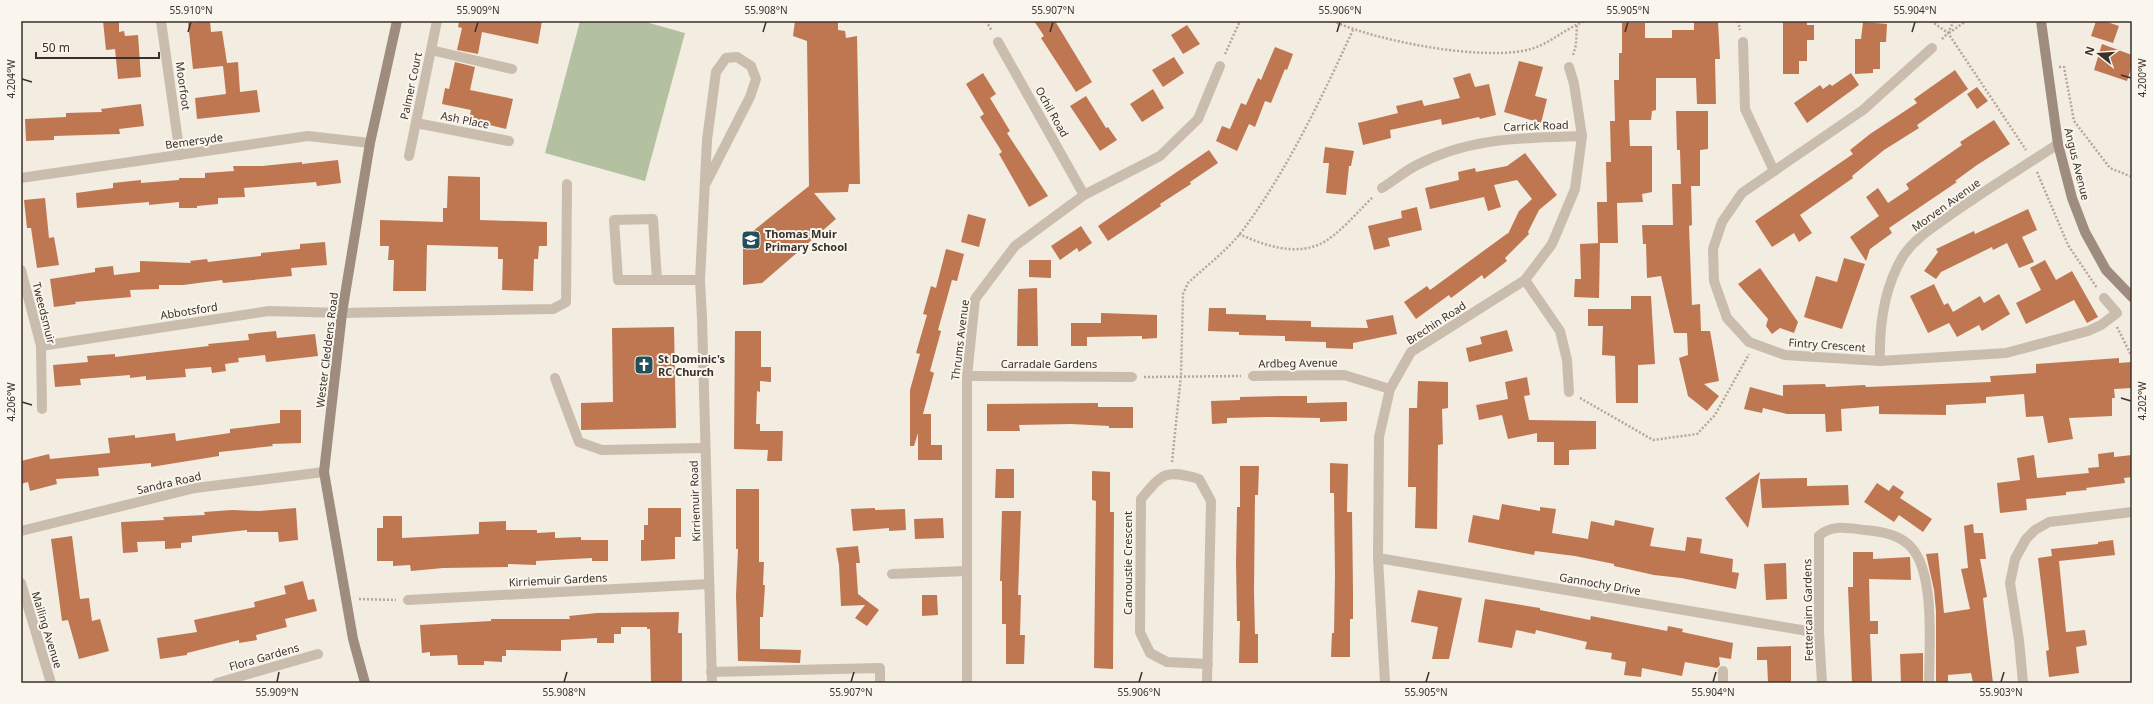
<svg xmlns="http://www.w3.org/2000/svg" width="2153" height="704" font-family="'Noto Sans',sans-serif">
<rect width="100%" height="100%" fill="#f2ece1"/>
<polygon fill="#b3c1a1" points="580,21 642,21 685,33 645,181 545,153"/>
<g fill="#bf7752">
<polygon points="103,21 119,21 119,32 124,31 125,36 138,35 141,77 118,79 115,49 106,50"/>
<polygon points="210,21 211,32 222,31 227,63 238,62 240,92 257,90 260,112 197,119 195,98 226,94 223,66 193,69 188,23"/>
<polygon points="459,21 542,21 538,44 482,32 478,54 457,50 462,28 458,27"/>
<polygon points="795,21 838,21 838,30 845,31 846,38 857,36 860,184 849,184 848,192 814,193 836,219 762,283 743,285 743,239 809,186 807,41 793,36"/>
<polygon points="1034,21 1055,21 1092,82 1076,92 1041,38 1044,36"/>
<polygon points="1694,21 1718,21 1720,59 1715,59 1716,104 1697,104 1696,78 1656,78 1656,110 1652,111 1651,120 1629,120 1630,146 1652,146 1652,192 1642,194 1643,202 1617,203 1618,243 1598,243 1597,202 1607,202 1606,162 1611,162 1610,121 1615,121 1614,80 1619,80 1619,53 1622,53 1622,23 1645,23 1645,38 1672,38 1672,30 1694,30"/>
<polygon points="1783,21 1807,21 1807,25 1814,25 1814,40 1807,40 1807,61 1799,61 1799,74 1783,74"/>
<polygon points="2096,21 2104,21 2119,26 2113,43 2091,36"/>
<polygon points="1863,22 1887,24 1886,42 1880,42 1880,69 1873,69 1873,73 1855,74 1855,39 1861,39"/>
<polygon points="1187,25 1200,44 1183,54 1171,35"/>
<polygon points="2102,44 2132,55 2132,66 2127,81 2094,70"/>
<polygon points="1275,47 1293,54 1287,70 1285,69 1271,103 1265,101 1255,127 1249,124 1237,151 1216,141 1222,126 1230,129 1241,103 1246,105 1258,78 1261,80"/>
<polygon points="1174,57 1184,73 1163,87 1152,70"/>
<polygon points="1519,61 1543,67 1535,96 1547,99 1541,123 1504,112"/>
<polygon points="455,62 475,67 470,90 513,99 506,129 469,120 471,110 442,104 445,88 449,89"/>
<polygon points="1955,70 1968,89 1917,125 1919,128 1884,150 1852,176 1853,178 1800,215 1812,233 1799,242 1794,233 1772,247 1755,221 1853,154 1850,150 1870,134 1917,103 1914,99"/>
<polygon points="983,73 996,94 990,98 1010,131 1007,133 1048,196 1029,207 999,154 1002,152 980,117 984,114 966,84"/>
<polygon points="1470,73 1475,87 1489,84 1496,115 1480,119 1479,117 1442,125 1441,119 1390,130 1391,138 1363,145 1358,123 1398,113 1396,106 1422,100 1424,106 1460,98 1453,78"/>
<polygon points="1851,73 1859,85 1807,123 1794,103 1820,85 1823,89 1830,84 1832,86"/>
<polygon points="1977,87 1988,101 1977,109 1967,94"/>
<polygon points="1153,89 1164,108 1142,122 1130,104"/>
<polygon points="1086,96 1106,128 1108,127 1117,140 1100,151 1070,106"/>
<polygon points="141,104 144,126 119,129 120,134 54,136 54,140 26,141 25,119 66,117 66,113 102,112 101,109"/>
<polygon points="1676,111 1708,111 1708,149 1700,150 1700,186 1691,186 1692,225 1689,226 1692,305 1700,304 1701,331 1710,331 1719,381 1704,384 1719,396 1707,411 1688,396 1679,358 1688,355 1687,333 1674,333 1661,276 1647,278 1646,244 1643,244 1642,225 1673,225 1672,184 1681,184 1680,150 1677,150"/>
<polygon points="1994,120 2010,144 1977,165 1955,181 1957,182 1889,228 1892,233 1870,249 1866,261 1850,237 1879,216 1866,197 1878,188 1888,203 1909,189 1906,184 1962,145 1960,142"/>
<polygon points="1325,147 1354,151 1351,166 1349,166 1346,195 1326,193 1329,163 1323,163"/>
<polygon points="1209,150 1218,163 1190,182 1191,184 1160,204 1161,206 1108,241 1098,226"/>
<polygon points="1525,153 1557,195 1539,210 1528,232 1529,234 1505,258 1507,261 1484,279 1482,275 1451,298 1449,295 1416,319 1404,302 1427,286 1430,290 1508,233 1508,234 1519,211 1532,199 1517,180 1494,185 1501,207 1488,211 1484,197 1430,209 1425,188 1459,180 1458,172 1475,168 1476,172 1507,166"/>
<polygon points="338,160 341,183 317,186 316,182 244,188 245,197 218,198 218,204 197,206 197,208 179,208 179,202 149,205 149,202 77,208 76,193 113,188 113,183 141,180 141,183 179,180 179,178 205,178 205,173 234,171 233,166 262,166 302,162 302,164"/>
<polygon points="448,176 480,177 480,220 547,222 547,246 539,246 538,259 534,259 533,291 502,290 503,259 498,259 498,247 427,245 426,291 393,291 394,260 388,260 389,246 380,246 380,220 443,222 443,208 447,208"/>
<polygon points="45,198 49,238 54,237 59,265 37,268 31,228 27,228 24,200"/>
<polygon points="1417,207 1422,230 1388,238 1390,246 1374,250 1368,226 1402,218 1401,211"/>
<polygon points="2028,209 2037,230 2022,237 2034,262 2019,268 2007,243 1993,250 1992,247 1941,272 1936,279 1924,271 1938,252 1936,249 1974,231 1975,234"/>
<polygon points="968,214 986,219 979,247 961,242"/>
<polygon points="1081,226 1092,243 1079,252 1077,248 1060,260 1051,246"/>
<polygon points="325,242 327,265 291,268 292,276 223,283 222,280 183,285 159,285 159,289 130,290 131,297 75,302 76,304 54,307 50,279 95,272 95,268 113,266 114,275 140,272 140,261 191,263 190,261 207,259 208,262 261,256 261,253 300,249 300,244"/>
<polygon points="1600,243 1599,298 1574,297 1575,279 1581,279 1580,244"/>
<polygon points="946,249 964,254 957,281 952,280 938,330 941,331 930,371 934,373 923,414 931,414 931,445 942,445 942,460 918,460 918,433 914,446 910,446 910,390 920,354 916,353 927,315 923,314 931,286 936,288"/>
<polygon points="1844,258 1865,264 1842,329 1804,317 1816,276 1837,282"/>
<polygon points="1029,260 1051,260 1051,278 1029,277"/>
<polygon points="2045,260 2056,280 2072,271 2098,317 2087,323 2074,300 2026,324 2016,303 2041,290 2030,268"/>
<polygon points="1760,268 1798,322 1794,333 1780,328 1772,334 1766,326 1768,319 1738,284"/>
<polygon points="1934,284 1944,305 1948,303 1953,312 1980,296 1984,303 1999,294 2010,314 1982,331 1979,325 1957,337 1949,323 1928,333 1910,296"/>
<polygon points="1037,288 1038,346 1017,346 1018,289"/>
<polygon points="1631,296 1651,296 1655,364 1638,365 1638,403 1616,403 1615,356 1602,355 1603,326 1588,326 1588,309 1631,309"/>
<polygon points="1209,308 1226,308 1226,314 1266,315 1266,320 1311,321 1311,327 1368,328 1366,320 1393,315 1397,334 1353,343 1353,349 1326,348 1326,342 1285,341 1285,336 1239,335 1239,332 1208,331"/>
<polygon points="1101,313 1157,315 1157,338 1142,339 1142,336 1087,337 1087,346 1071,346 1071,323 1101,323"/>
<polygon points="674,327 676,428 581,430 581,403 613,402 612,328"/>
<polygon points="1507,330 1513,351 1469,362 1466,348 1482,344 1480,337"/>
<polygon points="276,331 277,338 315,334 318,356 266,362 265,355 238,358 239,362 225,364 226,371 212,373 211,367 185,369 186,377 146,380 146,376 130,378 130,375 80,379 81,385 55,387 53,365 88,362 87,356 115,354 115,357 209,346 208,344 249,340 248,334"/>
<polygon points="735,331 761,331 761,367 771,367 771,382 760,381 760,392 757,391 756,424 760,424 760,431 783,431 782,461 767,461 768,450 734,449"/>
<polygon points="2119,358 2119,363 2132,362 2132,388 2114,389 2115,398 2112,398 2112,416 2069,418 2073,439 2048,443 2043,416 2026,417 2024,394 1986,397 1986,403 1946,405 1946,415 1879,414 1879,406 1841,409 1842,431 1826,432 1825,414 1787,414 1763,408 1762,413 1744,409 1750,387 1783,396 1783,385 1825,384 1826,387 1865,385 1866,387 1991,382 1990,376 2036,373 2036,364"/>
<polygon points="1527,377 1530,395 1524,396 1529,420 1596,421 1596,449 1569,450 1569,465 1554,465 1554,442 1537,442 1537,433 1508,439 1502,415 1479,420 1476,405 1508,399 1505,382"/>
<polygon points="1418,381 1448,382 1448,408 1442,409 1443,444 1438,445 1437,529 1415,528 1416,487 1408,487 1409,408 1417,408"/>
<polygon points="1281,396 1307,396 1307,403 1347,402 1347,421 1320,422 1320,418 1267,417 1227,418 1227,423 1212,424 1211,401 1240,400 1240,397"/>
<polygon points="1098,403 1098,407 1133,407 1133,428 1109,428 1109,426 1071,424 1019,425 1020,431 987,431 987,404"/>
<polygon points="280,410 301,410 301,443 272,444 273,446 219,452 219,456 151,467 151,463 98,468 99,476 56,479 57,484 30,491 28,482 21,484 21,461 49,454 50,459 110,453 108,438 135,435 135,438 175,433 176,441 230,433 230,429 280,423"/>
<polygon points="2114,452 2114,457 2132,455 2132,477 2124,478 2125,483 2086,488 2087,490 2066,492 2066,495 2026,499 2027,510 2000,513 1997,483 2020,480 2017,458 2034,455 2037,478 2089,473 2088,468 2099,467 2098,454"/>
<polygon points="1330,463 1348,464 1347,512 1352,512 1353,590 1353,619 1350,619 1350,657 1331,657 1332,633 1334,633 1335,576 1334,493 1330,493"/>
<polygon points="1240,466 1259,466 1258,495 1255,495 1254,592 1255,634 1258,634 1258,663 1239,663 1240,621 1237,621 1236,562 1237,507 1240,507"/>
<polygon points="996,469 1014,469 1014,498 995,498"/>
<polygon points="1092,471 1110,472 1110,512 1114,512 1113,669 1094,668 1096,501 1092,500"/>
<polygon points="1760,472 1748,528 1725,498"/>
<polygon points="1807,478 1807,486 1848,485 1849,505 1762,508 1760,479"/>
<polygon points="1877,483 1889,491 1893,485 1904,492 1900,498 1932,519 1923,532 1899,515 1894,522 1864,502"/>
<polygon points="736,489 759,489 759,562 764,562 763,585 765,585 763,617 760,617 760,649 801,650 800,663 738,661 736,595 738,549 736,549"/>
<polygon points="1502,504 1540,511 1540,507 1556,509 1552,533 1588,539 1591,521 1614,526 1615,520 1654,528 1650,546 1685,551 1687,537 1702,539 1700,553 1733,559 1732,572 1739,573 1736,589 1681,578 1654,575 1614,566 1614,564 1575,556 1535,551 1534,555 1468,542 1473,515 1499,520"/>
<polygon points="296,508 298,540 279,542 278,532 247,532 247,530 192,536 192,542 181,543 181,548 165,549 165,541 137,542 138,552 123,553 121,522 164,520 163,517 205,515 204,512 232,510 259,511"/>
<polygon points="648,508 681,508 681,537 675,537 675,559 641,561 641,540 644,540 644,525 648,525"/>
<polygon points="875,508 875,510 905,509 906,530 889,531 889,528 853,531 851,509"/>
<polygon points="1002,511 1021,511 1018,595 1021,595 1020,635 1025,635 1024,664 1006,664 1006,624 1002,624 1002,581 1000,581"/>
<polygon points="383,516 402,516 402,538 479,534 479,522 506,521 506,530 537,530 537,533 555,532 555,538 581,537 581,540 608,540 608,561 592,561 592,558 572,559 536,561 536,565 508,564 508,567 443,568 411,571 410,565 393,566 393,561 377,561 377,528 383,528"/>
<polygon points="943,518 944,538 915,539 914,519"/>
<polygon points="1973,524 1974,533 1983,533 1986,559 1980,559 1987,597 1983,598 1993,683 1973,683 1971,673 1948,675 1948,683 1936,683 1936,611 1934,590 1926,554 1938,553 1944,613 1970,609 1961,569 1968,568 1964,526"/>
<polygon points="72,536 80,599 89,598 92,621 100,619 109,651 79,659 68,620 62,621 51,539"/>
<polygon points="2113,540 2115,555 2059,561 2066,632 2085,630 2087,645 2076,647 2079,673 2049,677 2046,651 2049,650 2038,558 2052,556 2051,549 2098,544 2098,542"/>
<polygon points="858,546 860,563 856,563 858,594 879,610 867,626 855,618 865,605 841,606 839,565 836,548"/>
<polygon points="1853,552 1873,552 1873,559 1910,557 1911,580 1869,579 1870,621 1878,621 1878,634 1870,634 1872,682 1852,683 1848,587 1853,587"/>
<polygon points="1786,563 1787,599 1766,600 1764,564"/>
<polygon points="303,581 308,600 314,599 317,611 285,619 287,627 256,635 257,640 239,643 239,640 187,653 187,655 160,659 157,638 197,632 194,620 255,607 254,602 286,594 284,586"/>
<polygon points="1418,590 1462,598 1449,659 1432,659 1438,627 1411,622"/>
<polygon points="922,595 937,595 938,615 922,616"/>
<polygon points="1485,599 1540,608 1540,610 1590,620 1591,616 1667,631 1668,626 1683,629 1682,632 1733,643 1731,659 1719,657 1720,665 1717,668 1685,662 1682,676 1642,668 1641,677 1624,675 1626,662 1611,659 1612,653 1585,649 1587,642 1536,630 1535,634 1516,630 1512,648 1478,642"/>
<polygon points="679,612 678,633 682,633 682,683 651,683 650,629 647,629 647,627 621,627 621,634 614,634 614,643 597,643 597,638 561,640 561,651 506,650 506,656 502,656 502,662 484,661 484,665 458,665 457,655 430,656 430,652 422,653 420,625 491,621 491,619 570,619 569,616 597,613"/>
<polygon points="1791,646 1791,683 1768,683 1767,660 1757,660 1757,647"/>
<polygon points="1923,653 1923,682 1901,683 1900,654"/>
</g>
<g fill="none" stroke-linecap="round" stroke-linejoin="round">
<g stroke="#b6a797" stroke-width="2.5" stroke-dasharray="2 2" stroke-linecap="butt">
<polyline points="986,21 992,31"/>
<path d="M1333,21c43,20 152,41 198,28 20,-6 35,-21 54,-28"/>
<polyline points="1738,21 1740,30"/>
<polyline points="1931,21 1948,33 2026,150"/>
<polyline points="1949,33 1966,21"/>
<polyline points="1942,39 1948,33 1954,21"/>
<polyline points="1225,54 1240,21"/>
<polyline points="1573,55 1576,45 1577,24"/>
<polyline points="2059,67 2064,67 2074,121 2110,168 2132,177"/>
<polyline points="2037,172 2068,245 2097,288"/>
<path d="M1239,234c24,11 55,22 81,10 18,-8 38,-33 53,-47"/>
<polyline points="2117,327 2132,357"/>
<polyline points="1144,377 1241,376"/>
<polyline points="1580,398 1653,440 1697,434 1715,415 1749,354"/>
<path d="M1172,462l9,-87 2,-81 5,-11c18,-17 40,-33 55,-53 45,-61 78,-131 110,-200"/>
<polyline points="359,599 396,600"/>
</g>
<g stroke="#cabdad" stroke-width="10">
<polyline points="431,50 512,69"/>
<polyline points="657,280 653,219 614,220 618,280 700,280"/>
<polyline points="342,313 553,309 566,302 567,184"/>
<polyline points="702,318 700,280 707,140 716,72 726,58 737,57 751,66 756,79 750,97 706,183"/>
<polyline points="555,378 579,442 602,450 705,448"/>
<path d="M1819,536c12,-12 30,-8 46,-6 15,1 34,5 45,16 26,26 19,102 19,137"/>
<polyline points="1723,671 1723,683"/>
<polyline points="711,672 880,668 880,683"/>
</g>
<g stroke="#cabdad" stroke-width="10">
<polyline points="161,21 180,155"/>
<polyline points="998,42 1084,195"/>
<polyline points="1743,42 1745,109 1774,171"/>
<polyline points="1932,48 1863,110 1742,193 1722,222 1713,249 1714,281 1727,318 1749,342 1785,355 1880,361 2006,353 2088,331 2101,325 2117,313 2104,298"/>
<polyline points="416,123 509,141"/>
<polyline points="409,156 437,21"/>
<polyline points="21,178 308,136 370,143"/>
<path d="M1382,188c11,-7 22,-16 33,-22 54,-29 109,-28 167,-30"/>
<polyline points="21,270 41,346 42,409"/>
<polyline points="1525,280 1560,331 1567,360 1569,392"/>
<polyline points="702,318 712,683"/>
<polyline points="41,346 269,311 342,313"/>
<path d="M1880,361c-1,-35 4,-73 23,-105 13,-19 32,-30 50,-43 34,-24 70,-46 105,-69"/>
<polyline points="967,376 1132,377"/>
<polyline points="1253,376 1344,375 1390,389"/>
<polyline points="21,531 195,488 324,472"/>
<polyline points="1819,536 1819,633 1822,683"/>
<polyline points="1378,558 1819,633"/>
<polyline points="892,574 966,571"/>
<polyline points="21,583 51,683"/>
<polyline points="408,600 709,584"/>
<polyline points="217,683 318,654"/>
<polyline points="967,683 967,376 975,299 1015,246 1084,195 1160,156 1198,119 1220,66"/>
<path d="M1207,683l4,-182 -12,-22c-34,-10 -36,-6 -58,20l-1,133 10,21 17,9 41,2"/>
<polyline points="1385,683 1378,558 1379,437 1390,389 1411,352 1525,280 1552,244 1575,189 1582,136 1574,84 1569,67"/>
<polyline points="2023,683 2019,640 2010,583 2015,559 2026,539 2035,530 2049,522 2132,512"/>
</g>
<g stroke="#9e8d7e" stroke-width="10">
<polyline points="2041,21 2058,144 2072,198 2085,232 2106,270 2132,297"/>
<polyline points="365,683 353,639 324,472 342,313 370,143 397,21"/>
</g>
</g>
<path fill="none" stroke="#39312b" stroke-width="1.5" d="M188,32l3,-10M475,32l3,-10M763,32l3,-10M1050,32l3,-10M1337,32l3,-10M1625,32l3,-10M1912,32l3,-10M2121,75l10,3M22,79l10,3M2121,398l10,3M22,402l10,3M277,682l2,-10M564,682l3,-10M851,682l3,-10M1139,682l3,-10M1426,682l3,-10M1713,682l3,-10M2001,682l3,-10"/>
<defs>
<g id="school-square" transform="scale(1)"><rect x="-9" y="-9" width="18" height="18" rx="4" fill="#234f58" stroke="#faf5ed"/><path d="M0-5L7-2L0 1L-7-2ZM-4 1L0 2.5L4 1V4Q0 6-4 4Z" fill="#fff"/></g>
<g id="church-square" transform="scale(1)"><rect x="-9" y="-9" width="18" height="18" rx="4" fill="#234f58" stroke="#faf5ed"/><path d="M-1.2-6h2.4v3.5h3.3v2.4h-3.3V6h-2.4V-.1h-3.3v-2.4h3.3Z" fill="#fff"/></g>
</defs>
<g fill-rule="evenodd">
<use href="#school-square" x="751" y="240"/>
<use href="#church-square" x="644" y="365"/>
</g>
<g text-anchor="middle" stroke-width="4" stroke-linejoin="round" paint-order="stroke">
<g font-size="11" fill="#39312b" stroke="#faf5ed">
<text transform="translate(183 86) rotate(82)" y="4">Moorfoot</text>
<text transform="translate(411 86) rotate(-78)" y="4">Palmer Court</text>
<text transform="translate(1052 112) rotate(61)" y="4">Ochil Road</text>
<text transform="translate(465 120) rotate(11)" y="4">Ash Place</text>
<text transform="translate(1536 126) rotate(-2)" y="4">Carrick Road</text>
<text transform="translate(194 141) rotate(-8)" y="4">Bemersyde</text>
<text transform="translate(2077 164) rotate(76)" y="4">Angus Avenue</text>
<text transform="translate(1946 205) rotate(-36)" y="4">Morven Avenue</text>
<text transform="translate(189 311) rotate(-9)" y="4">Abbotsford</text>
<text transform="translate(44 313) rotate(76)" y="4">Tweedsmuir</text>
<text transform="translate(1436 323) rotate(-33)" y="4">Brechin Road</text>
<text transform="translate(960 340) rotate(-83)" y="4">Thrums Avenue</text>
<text transform="translate(1827 345) rotate(4)" y="4">Fintry Crescent</text>
<text transform="translate(327 350) rotate(-83)" y="4">Wester Cleddens Road</text>
<text transform="translate(1298 363) rotate(-1)" y="4">Ardbeg Avenue</text>
<text x="1049" y="368">Carradale Gardens</text>
<text transform="translate(169 483) rotate(-13)" y="4">Sandra Road</text>
<text transform="translate(695 501) rotate(-92)" y="4">Kirriemuir Road</text>
<text transform="translate(1128 563) rotate(-90)" y="4">Carnoustie Crescent</text>
<text transform="translate(558 580) rotate(-3)" y="4">Kirriemuir Gardens</text>
<text transform="translate(1600 584) rotate(10)" y="4">Gannochy Drive</text>
<text transform="translate(1808 610) rotate(-91)" y="4">Fettercairn Gardens</text>
<text transform="translate(47 630) rotate(73)" y="4">Mailing Avenue</text>
<text transform="translate(264 657) rotate(-16)" y="4">Flora Gardens</text>
</g>
<g font-size="11" font-weight="bold" fill="#39312b" stroke="#faf5ed" text-anchor="start">
<text x="765" y="238">Thomas Muir<tspan x="765" dy="13">Primary School</tspan></text>
<text x="658" y="363">St Dominic's<tspan x="658" dy="13">RC Church</tspan></text>
</g>
</g>
<rect width="2153" height="704" fill="none" stroke="#faf5ed" stroke-width="44"/>
<g transform="translate(2099 54) rotate(287)" stroke="#faf5ed" stroke-width="3" paint-order="stroke">
<path d="M0-3L7 15L0 10L-7 15Z" fill="#39312b"/>
<text y="-6" font-size="11" font-weight="bold" text-anchor="middle" fill="#39312b">N</text>
</g>
<path d="M36 52v6h123v-6" fill="none" stroke="#39312b" stroke-width="2"/>
<text x="42" y="52" font-size="12" fill="#39312b" stroke="#faf5ed" stroke-width="3" paint-order="stroke">50 m</text>
<rect x="22" y="22" width="2109" height="660" fill="none" stroke="#39312b" stroke-width="1.5"/>
<g font-size="10" text-anchor="middle" fill="#39312b">
<text x="191" y="14">55.910°N</text>
<text x="478" y="14">55.909°N</text>
<text x="766" y="14">55.908°N</text>
<text x="1053" y="14">55.907°N</text>
<text x="1340" y="14">55.906°N</text>
<text x="1628" y="14">55.905°N</text>
<text x="1915" y="14">55.904°N</text>
<text transform="translate(2142 78) rotate(-90)" y="4">4.200°W</text>
<text transform="translate(11 79) rotate(-90)" y="4">4.204°W</text>
<text transform="translate(2142 401) rotate(-90)" y="4">4.202°W</text>
<text transform="translate(11 402) rotate(-90)" y="4">4.206°W</text>
<text x="277" y="696">55.909°N</text>
<text x="564" y="696">55.908°N</text>
<text x="851" y="696">55.907°N</text>
<text x="1139" y="696">55.906°N</text>
<text x="1426" y="696">55.905°N</text>
<text x="1713" y="696">55.904°N</text>
<text x="2001" y="696">55.903°N</text>
</g>
</svg>
